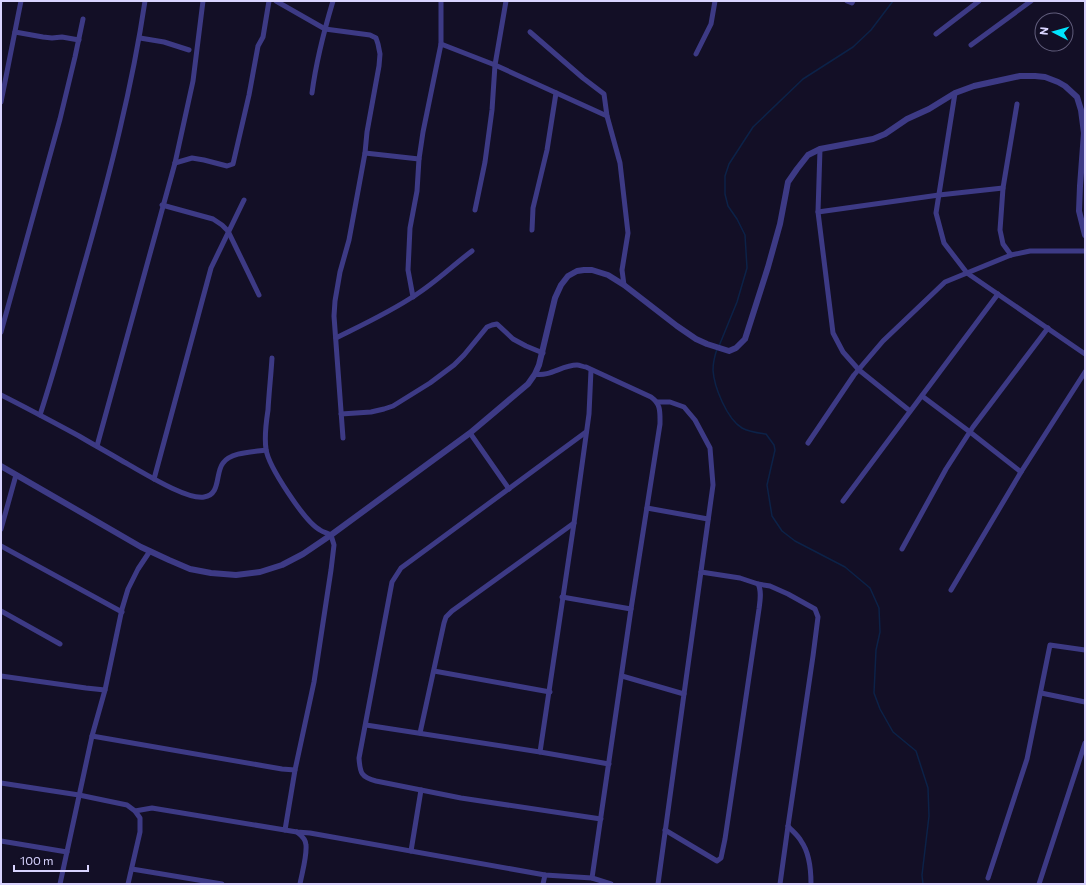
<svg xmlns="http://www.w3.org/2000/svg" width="1086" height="885" font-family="Commissioner,sans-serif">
<rect width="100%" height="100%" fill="#130f26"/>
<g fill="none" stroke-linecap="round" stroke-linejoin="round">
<g stroke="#0c2248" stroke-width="1.5">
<polyline points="719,346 737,302 747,268 745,235 737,219 728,206 725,194 725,176 729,164 753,127 803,79 853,47 871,30 893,1"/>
<path d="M717,349c-2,6 -4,15 -4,21 1,17 14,49 29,58 7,4 16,5 24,6l8,11 1,5 -8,35 5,31 10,15 13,10 50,26 25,21 9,20 1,24 -4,18 -2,43 6,16 13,23 23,19 12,37 1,28 -7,59 1,9"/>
</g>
<g stroke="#3d3a85" stroke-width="5">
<polyline points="276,1 325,29 370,35 376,38 378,44 380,54 379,66 367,132 365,153 349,240 340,272 335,301 334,316 343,438"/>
<polyline points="847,1 852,3 853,1"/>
<polyline points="15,32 43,37 52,38 62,37 79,40"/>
<polyline points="530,32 583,78 604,94 607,116"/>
<polyline points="936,34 979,1"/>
<polyline points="140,38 164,42 189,50"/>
<polyline points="441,44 441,1"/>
<polyline points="971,45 1031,1"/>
<polyline points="696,54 711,24 715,1"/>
<path d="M312,93c4,-31 12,-62 21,-92"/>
<polyline points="955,93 936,213 944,243 967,273 1085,354"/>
<polyline points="1,102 18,16 21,1"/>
<polyline points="820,149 818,212 833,333 843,352 859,370 910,411"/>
<polyline points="365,153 419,159"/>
<polyline points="175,163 192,158 204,160 227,166 233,164 249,95 258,46 263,37 269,1"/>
<polyline points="162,205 213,219 222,225 228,231 259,295"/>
<polyline points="475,210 485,162 492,110 495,65 506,1"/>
<polyline points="818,212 939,195 1003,188"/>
<polyline points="532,230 533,208 547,150 556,93"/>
<polyline points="1011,255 1003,244 1000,230 1003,188 1017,104"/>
<polyline points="413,297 408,270 410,228 417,191 419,159 423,132 441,44 495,65 607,116 620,163 628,233 622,270 624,285"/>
<polyline points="1,332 60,119 75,57 83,19"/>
<path d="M336,338c26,-13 54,-26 78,-42 21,-13 38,-30 58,-45"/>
<path d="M272,358c-1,17 -3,34 -4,52 -2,13 -4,26 -2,39 2,17 39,73 54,81 3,2 7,3 11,5l3,10 -3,25 -17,112 -19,88 -10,60"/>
<path d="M535,374c15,3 27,-9 42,-9 3,0 6,2 9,2l65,30c10,7 9,15 9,27l-29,185 -39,269"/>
<path d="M1,395c26,13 52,27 78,41 15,9 30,17 45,26 17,9 62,38 80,35 17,-2 11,-24 19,-34 8,-11 30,-11 43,-13"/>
<polyline points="922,396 970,432 1021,472"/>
<polyline points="657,402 670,402 684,407 695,420 710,448 713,485 684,694 658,884"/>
<polyline points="341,414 371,412 384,409 393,406 430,383 454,365 464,355 487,327 492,325 497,324 513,339 526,346 543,353"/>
<path d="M40,415c17,-52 31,-105 46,-157 24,-85 46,-170 59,-257"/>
<path d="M586,432l-185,136 -9,14 -33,176c1,15 2,19 17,23l85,17 140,21"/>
<polyline points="470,433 509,489"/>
<polyline points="808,443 854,375 883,341 945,282 1011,255 1030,251 1085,251"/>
<polyline points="97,446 175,163 193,81 203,1"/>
<polyline points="154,479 211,268 244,200"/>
<polyline points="843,501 998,294"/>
<polyline points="647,508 708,519"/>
<polyline points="1,529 16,475"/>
<polyline points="1,546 122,612"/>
<polyline points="902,549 946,469 973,427 1048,328"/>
<polyline points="758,584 770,586 788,594 815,609 818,617 813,656 788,826 780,884"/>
<polyline points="951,590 1021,472 1085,372"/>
<polyline points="562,597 631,609"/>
<polyline points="1,611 60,644"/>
<polyline points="434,671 550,692"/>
<polyline points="1,676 86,688 105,690"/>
<polyline points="622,676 684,694"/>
<polyline points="1041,693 1085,702"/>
<polyline points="366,725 540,752 609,764"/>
<polyline points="420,733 444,623 446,617 452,611 574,523"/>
<polyline points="92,736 282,769 295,770"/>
<polyline points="540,752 574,523 589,414 591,370"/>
<polyline points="1,783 79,795 127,805 135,811 140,818 140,832 128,884"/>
<polyline points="135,811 152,808 297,832 310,833 545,875 592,878 611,884"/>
<path d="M788,826c4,5 10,9 13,15 8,11 10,29 10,43"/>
<path d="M665,830l52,31 4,-3 4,-19 34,-230c1,-8 3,-18 -1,-25l-18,-6 -39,-6"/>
<path d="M297,832c4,3 9,7 9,13 1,11 -4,28 -6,39"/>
<polyline points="1,841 67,852"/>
<polyline points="411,851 421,790"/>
<polyline points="132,869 222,884"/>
<polyline points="988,878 1027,759 1050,645 1085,650"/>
<polyline points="60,884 92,736 105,690 122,609 128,589 138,569 150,551"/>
<polyline points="543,884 545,875"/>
<polyline points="1039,884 1085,743"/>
</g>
<polyline stroke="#3d3a85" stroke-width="6" points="1,466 141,547 169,560 190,569 211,573 236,575 260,572 282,565 303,554 331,535 470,433 528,384 535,374 539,365 555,298 561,285 568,276 577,271 584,270 592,270 608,275 624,285 677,326 696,339 707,344 729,351 736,348 745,339 768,267 780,224 788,182 797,169 808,155 820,149 873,139 885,134 907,119 929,109 955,93 974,86 1020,76 1035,76 1045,77 1058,82 1065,86 1077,97 1081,110 1084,133 1080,186 1079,211 1085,235"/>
</g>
<rect width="1086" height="885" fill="none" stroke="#d9d4ff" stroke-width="4"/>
<g transform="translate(1054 32) rotate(276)"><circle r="19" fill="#130f26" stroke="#625e7d"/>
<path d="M0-3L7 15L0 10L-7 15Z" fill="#00e5ff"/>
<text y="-6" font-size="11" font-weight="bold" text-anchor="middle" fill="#d9d4ff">N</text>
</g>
<path d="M14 865v6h74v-6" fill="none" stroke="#d9d4ff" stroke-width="2"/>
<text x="20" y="865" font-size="12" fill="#d9d4ff" stroke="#130f26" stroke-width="3" paint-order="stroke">100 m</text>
</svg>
